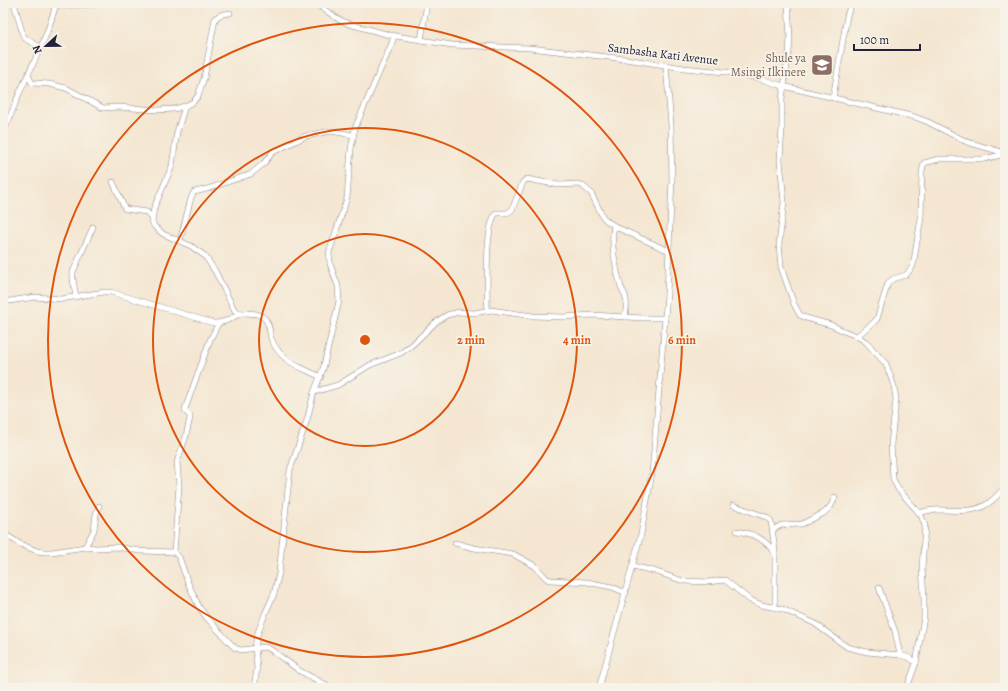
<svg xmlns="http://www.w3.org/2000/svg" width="1008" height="691" font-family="Alegreya,serif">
<rect width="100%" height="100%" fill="#f7f3e8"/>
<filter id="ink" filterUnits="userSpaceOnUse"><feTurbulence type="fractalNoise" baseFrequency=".025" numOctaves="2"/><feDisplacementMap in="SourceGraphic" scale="8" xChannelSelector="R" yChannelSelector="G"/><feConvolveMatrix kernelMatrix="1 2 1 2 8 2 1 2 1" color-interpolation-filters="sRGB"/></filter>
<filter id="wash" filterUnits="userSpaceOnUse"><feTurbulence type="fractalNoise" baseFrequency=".012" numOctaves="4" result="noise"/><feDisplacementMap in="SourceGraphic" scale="16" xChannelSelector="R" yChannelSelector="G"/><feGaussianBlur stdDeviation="0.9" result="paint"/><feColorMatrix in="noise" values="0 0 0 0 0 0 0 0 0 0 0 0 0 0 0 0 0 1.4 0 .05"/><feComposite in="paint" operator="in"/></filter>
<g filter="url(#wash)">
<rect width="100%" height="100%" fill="#f4e6d1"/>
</g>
<g filter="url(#ink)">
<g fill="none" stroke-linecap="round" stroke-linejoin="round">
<g stroke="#8b8486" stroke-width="6">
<g id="minor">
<polyline points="14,3 23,35 26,39 40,47"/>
<polyline points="315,3 338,19 349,24 390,35 452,45 530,48 625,59 684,68 735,73 758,78 783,86 915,117 928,122 967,142 1005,153"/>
<polyline points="788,3 790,38 789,52 782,99 782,128 780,160 784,202 779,244 781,267 794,304 800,315 806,318 831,325 846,332 857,336 866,342 886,364 894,386 896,399 891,444 893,479 898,489 921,515 925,526 922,568 924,597 924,617 916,663 907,688"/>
<polyline points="56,6 95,4"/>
<polyline points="421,40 427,3"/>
<path d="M28,75l4,8 17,1 17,4 37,20 16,-1 38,3 17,-1 11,-3 8,-4 5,-6 6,-18 11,-59c4,-5 9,-5 15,-6"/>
<polyline points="833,98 847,16 851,3"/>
<path d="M185,106l-8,26 -5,34 -18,42 -2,13 2,5 9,8 28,12 14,10 10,15 20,40c9,5 21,-1 29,7 6,5 5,13 7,20 10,25 28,28 50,39"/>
<path d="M3,132c7,-13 11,-27 17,-40 13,-29 29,-58 36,-89"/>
<polyline points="113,182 125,209 147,212 152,218"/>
<path d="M614,226c-4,16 2,44 7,61 1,3 3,5 4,8 3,7 1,14 0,22"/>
<polyline points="180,241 191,198 194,192 207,189 251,174 263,164 273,152 306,136 331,131 353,135"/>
<path d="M76,297c-1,-8 -4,-17 -3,-25l20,-45"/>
<path d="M3,302l32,-5 26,2 43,-7h7l102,31c10,1 19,-5 28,-10"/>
<path d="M487,310c1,-23 -3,-81 9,-97h11l5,-3 11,-28 4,-3 32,6 20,-1 4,2 8,7 12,24 4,4 11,7 51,23"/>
<polyline points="857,336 872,324 877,319 888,283 893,279 906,275 913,266 921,218 922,171 924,163 939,159 984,159 1005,154"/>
<polyline points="314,392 338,385 370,365 401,353 412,345 436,322 447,315 459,312 474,313 491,310 533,316 563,317 593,315 643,318 665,318"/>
<polyline points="733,505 766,517 771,521 775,550 775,606"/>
<path d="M919,513c21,-8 45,3 65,-7 8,-4 15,-12 21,-19"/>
<polyline points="773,530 781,525 802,524 824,513 831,506 835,497"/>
<path d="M737,531c17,3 28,7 38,23"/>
<polyline points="3,533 20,544 37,551 44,552 52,552 85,547 96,548 117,547 140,551 174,552 179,557 188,583 199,607 207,618 230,643 235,648 241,650 265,647 270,649 300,671 332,688"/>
<polyline points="455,543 474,548 513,554 535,566 547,579 551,580 587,582 612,587 626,593"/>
<polyline points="85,547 94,530 96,514 99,506"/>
<polyline points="174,552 179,486 177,462 186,436 190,418 190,416 185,411 185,409 210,340 218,324"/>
<polyline points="633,566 654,571 683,581 708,582 725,580 750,600 762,605 782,609 814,623 847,647 867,652 900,655 910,658 916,663"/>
<polyline points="879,588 895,631 900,655"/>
<polyline points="254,688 257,669 256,657 255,648 257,635 265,614 274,594 279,573 290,470 307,420 314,392 323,369 339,301 338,286 330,264 329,253 347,198 351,149 355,128 392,43 394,36"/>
<polyline points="599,688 641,534 652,473 667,294 672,179 671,125 666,66"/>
</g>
</g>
<use href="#minor" stroke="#fff" stroke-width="5"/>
</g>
</g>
<g fill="none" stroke="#de560e" stroke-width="2">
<circle cx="365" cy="340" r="106"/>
<circle cx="365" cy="340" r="212"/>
<circle cx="365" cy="340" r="317"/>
</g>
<defs>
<g id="school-square" transform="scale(1.15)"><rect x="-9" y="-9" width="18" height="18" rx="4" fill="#8d6e63" stroke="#f7f3e8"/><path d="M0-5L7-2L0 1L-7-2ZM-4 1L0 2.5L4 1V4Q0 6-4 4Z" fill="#fff"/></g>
</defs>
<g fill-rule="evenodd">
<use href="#school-square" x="822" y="65"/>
</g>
<g text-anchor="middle" stroke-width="3.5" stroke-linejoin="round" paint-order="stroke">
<g font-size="12" fill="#22223b" stroke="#f7f3e8">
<text transform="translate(663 54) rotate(7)" y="4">Sambasha Kati Avenue</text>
</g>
<g font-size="12" fill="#785e54" stroke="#f7f3e8" text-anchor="end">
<text x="806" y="62">Shule ya<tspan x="806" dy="14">Msingi Ilkinere</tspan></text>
</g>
</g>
<circle cx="365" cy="340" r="6" fill="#de560e" stroke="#f7f3e8" stroke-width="2"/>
<g font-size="12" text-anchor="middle" font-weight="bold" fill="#de560e" stroke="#f7f3e8" stroke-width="3.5" stroke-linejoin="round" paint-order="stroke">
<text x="471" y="344">2 min</text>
<text x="577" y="344">4 min</text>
<text x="682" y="344">6 min</text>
</g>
<rect width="1008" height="691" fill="none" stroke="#f7f3e8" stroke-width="16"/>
<g transform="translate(46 46) rotate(248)" stroke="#f7f3e8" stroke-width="3" paint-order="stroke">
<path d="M0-3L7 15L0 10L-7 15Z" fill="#22223b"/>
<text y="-6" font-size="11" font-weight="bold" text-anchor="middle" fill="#22223b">N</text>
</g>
<path d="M854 44v6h66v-6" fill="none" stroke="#22223b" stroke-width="2"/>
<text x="860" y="44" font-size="12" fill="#22223b" stroke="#f7f3e8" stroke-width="3" paint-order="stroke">100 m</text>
</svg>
